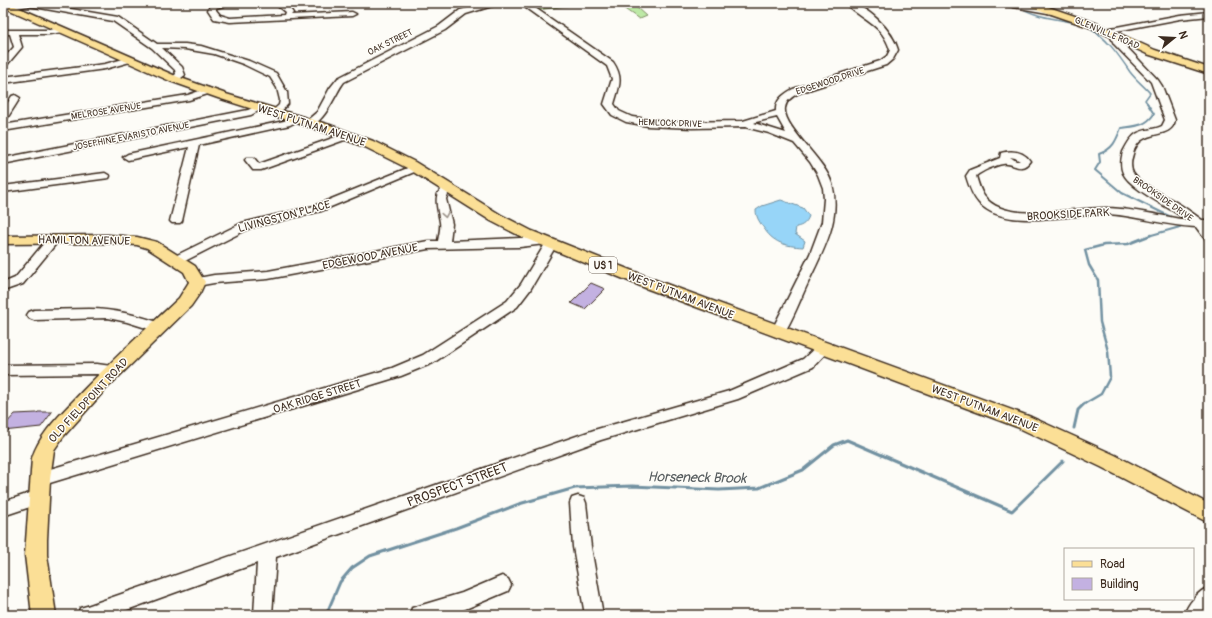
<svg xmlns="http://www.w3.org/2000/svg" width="1212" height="618" font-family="Pangolin,sans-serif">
<rect width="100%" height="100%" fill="#fdfcf7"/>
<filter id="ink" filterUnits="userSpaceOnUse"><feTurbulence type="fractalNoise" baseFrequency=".025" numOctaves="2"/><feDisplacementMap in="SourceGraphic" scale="8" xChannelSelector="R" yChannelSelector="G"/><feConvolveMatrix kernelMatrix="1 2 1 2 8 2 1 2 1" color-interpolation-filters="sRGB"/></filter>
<g filter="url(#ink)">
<g fill="#bde9a6" stroke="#7c8a62">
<polygon points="528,3 587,3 538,10"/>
<polygon points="616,3 652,3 637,8 646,16 639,19"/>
</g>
<path fill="#97d5f8" stroke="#7291a1" d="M781,200l22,8 6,8c-2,6 -6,10 -13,11l-1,7 10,7 -2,6c-18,-1 -30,-4 -40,-20 -4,-6 -7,-10 -7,-17l6,-4z"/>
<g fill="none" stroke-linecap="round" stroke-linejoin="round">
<g stroke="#7291a1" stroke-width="1.5">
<path d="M1013,3c19,14 42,16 65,20"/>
<path d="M1087,26c19,11 31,28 43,46 6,8 14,14 20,21l-5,7 3,4"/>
</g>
<g stroke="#7291a1" stroke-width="2">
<path d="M1147,103l7,11c-9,13 -19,12 -33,14 -5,13 -8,21 -22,26l1,8 -5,8 27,23 53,26"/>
<polyline points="1148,236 1180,227 1179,224"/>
</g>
<polyline stroke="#7291a1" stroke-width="2.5" points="1084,404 1101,394 1110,377 1108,351 1100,322 1098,280 1089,265 1085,250 1104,245 1128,244 1151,235"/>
<g stroke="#7291a1" stroke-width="3">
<polyline points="1074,428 1078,410 1085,403"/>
<polyline points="326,615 340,582 352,568 370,556 456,528 519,504 575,488 632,486 719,490 759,488 803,470 834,445 847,440 1012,511 1063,461"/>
</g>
</g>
<g fill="#c3b1e1" stroke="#3b2a1e">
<polygon points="591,283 605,289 585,309 571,303"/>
<polygon points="38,412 52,412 41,427 3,431 3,427 15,414 37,413"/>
</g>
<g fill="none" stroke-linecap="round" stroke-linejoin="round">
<g stroke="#3b2a1e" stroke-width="3">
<g id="minor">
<polygon points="21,3 36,3 118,17 157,44 185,44 201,46 249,61 276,73 287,92 288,104 278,115 272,115 270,113 279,105 280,100 277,88 270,77 243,64 214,54 185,49 162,48 182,67 185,75 177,81 171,81 170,79 176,74 175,70 152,48 113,21 29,6 9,9 5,7 6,5"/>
<path d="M221,3h14l-19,5v2l4,5 10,3 54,-3 1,-3 -11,-9c9,0 14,2 19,10l-2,2 61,-3 4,2 -4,2 -122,6 -16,-3 -6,-9 2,-5z"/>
<path d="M489,3h13l-36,11 -21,16 -101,52c-9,11 -21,47 -38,43l-2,-2 13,-11 13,-24 8,-10 101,-52 21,-16z"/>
<path d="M519,3h9l85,59c11,16 6,25 1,42l5,7 13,6 38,5 73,-1 33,-10c-1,-11 8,-17 17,-22l87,-28 7,-5 3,-6c-7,-26 -29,-30 -45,-47 21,0 48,28 53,47l-5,9 -7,6 -87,28c-6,3 -13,7 -14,15 -3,19 41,52 47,76 10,36 -10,68 -24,99 -8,17 -15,36 -25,52l-5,2 -5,-2 -2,-3 39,-78 12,-32 2,-23 -1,-11 -5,-13 -8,-13 -16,-19 -25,-10 -24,-6 -53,1 -44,-2 -22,-4 -14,-7 -8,-11 8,-25 -5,-13zM777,117l9,16 -32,-10 2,-1z"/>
<polygon points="998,3 1014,3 1053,10 1057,12 1053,14 1002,5"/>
<polygon points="1209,12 1209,16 1180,19 1106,33 1102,31 1106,29 1180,15"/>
<polygon points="60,28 63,28 63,32 49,34 18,34 22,47 6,66 3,67 3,59 14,47 10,34 3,34 3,30 49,30"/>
<path d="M1111,33h6l4,8 37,39 4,6 13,34c-4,22 -35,6 -42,34 -2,6 -3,13 0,19 7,12 34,23 46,31 8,5 15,10 23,16h7v6l-1,1 1,13 -4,-1 -9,-12c-30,-1 -58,-11 -88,-13 -35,-1 -102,18 -129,-11 -7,-8 -10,-17 -13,-27l4,-6 30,-12 1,-5c12,-3 22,-2 29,8 -10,13 -16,1 -27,3 -7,1 -21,7 -27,12 2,7 4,14 8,20 22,30 92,10 124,12 27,1 53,8 79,12 -16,-12 -56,-30 -64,-47 -3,-7 -2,-14 0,-21 3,-6 7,-14 13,-18 7,-5 18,-4 26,-8l3,-6 -14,-38 -37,-38 -4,-9zM1010,157l5,1 5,3h-4z"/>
<polygon points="127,58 131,60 130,62 105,69 3,83 3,77 105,64"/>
<polygon points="208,88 211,89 212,91 211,93 189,100 3,131 3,125 188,95"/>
<polygon points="15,95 20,98 6,120 3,121 3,110 12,96"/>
<polygon points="259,105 264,108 251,115 3,164 3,158 248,110"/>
<polygon points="296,116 301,119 290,125 199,145 182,221 180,223 172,223 170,221 189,147 128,160 123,157 128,154 284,121"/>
<polygon points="347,133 350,134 352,136 350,138 261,170 253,170 245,160 246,158 254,158 259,164"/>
<polygon points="415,165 420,168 419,170 321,211 250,228 181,263 173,263 171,260 173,257 242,223 314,206"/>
<polygon points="105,173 110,176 109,178 3,192 3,186"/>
<path d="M449,185l5,3 -6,6 -2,5 6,25 -2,17 94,-4 11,4 2,3 -27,46 -13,17 -84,56 -32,13 -361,110 -6,-2 -2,-5 2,-5 6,-2 352,-104 31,-13 84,-54 14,-17 24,-40 -25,3 -92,2 -160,30 -54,4 -17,3 -4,-1 -2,-3 2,-3 21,-4 54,-4 160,-30h10c1,-6 3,-13 2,-19 -2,-13 -10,-32 9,-37z"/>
<polygon points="53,236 57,237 59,240 23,284 3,291 3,283 15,278 49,237"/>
<path d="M89,309c27,0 50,7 75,15l2,3 -2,3 -5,2 -32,-10 -19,-4 -74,2 -5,-2 -2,-3 2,-3 5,-2z"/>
<polygon points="824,343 829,344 831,348 813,367 738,399 601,440 276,557 272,615 254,615 257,563 113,615 78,615 80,608 87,606 594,430 729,391 803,359 819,344"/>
<polygon points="97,364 118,367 120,371 118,375 113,376 97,374 3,375 3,365"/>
<polygon points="39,490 45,492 47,497 45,502 3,516 3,502"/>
<polygon points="578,496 584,498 586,503 591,547 603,615 585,615 573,547 570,503 572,498"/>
<polygon points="502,576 508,579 511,585 508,591 451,615 410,615 412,608 462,593"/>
<path d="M1209,587v23l-4,5h-21c4,-11 14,-24 25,-28z"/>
</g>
</g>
<g stroke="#3b2a1e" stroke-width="3">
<g id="major">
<polygon points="3,3 8,3 178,77 226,94 330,125 373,141 415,162 501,215 532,231 658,281 1031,417 1115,455 1209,504 1209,523 1101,467 1017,427 648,289 522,237 491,221 407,168 365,147 322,131 218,98 170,81 3,7"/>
<polygon points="1024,3 1037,3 1098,24 1155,50 1209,68 1209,74 1147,54 1092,28 1025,5"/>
<path d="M108,235l29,2 20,5 38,24 10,16 -5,11 -9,13 -86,84 -42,47 -9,13 -4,29 -3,61v15l9,60h-24l-7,-60 7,-97c8,-24 26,-41 43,-59 33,-35 69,-68 104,-101l10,-16 -5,-10 -37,-24 -10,-3 -29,-2 -105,1v-8z"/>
</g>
</g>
<use href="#minor" fill="#fdfcf7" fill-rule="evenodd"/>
<use href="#major" fill="#fbdf96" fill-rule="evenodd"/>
</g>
<defs><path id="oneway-chevron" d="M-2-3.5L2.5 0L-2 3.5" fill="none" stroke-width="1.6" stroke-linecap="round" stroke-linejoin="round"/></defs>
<use stroke="#9c938a" href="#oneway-chevron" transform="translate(445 215) rotate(80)"/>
</g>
<g text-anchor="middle" stroke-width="3" stroke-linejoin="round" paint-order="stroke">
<g font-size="9" fill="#3b2a1e" stroke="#fdfcf7">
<text transform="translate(1107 33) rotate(23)" y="3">GLENVILLE ROAD</text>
<text transform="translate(390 42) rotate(-26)" y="3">OAK STREET</text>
<text transform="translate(830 81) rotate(-18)" y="3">EDGEWOOD DRIVE</text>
<text transform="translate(106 111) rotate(-9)" y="3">MELROSE AVENUE</text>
<text transform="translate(670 123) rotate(2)" y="3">HEMLOCK DRIVE</text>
<text transform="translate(131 136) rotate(-11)" y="3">JOSEPHINE EVARISTO AVENUE</text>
<text transform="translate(1163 199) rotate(35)" y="3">BROOKSIDE DRIVE</text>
</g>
<rect fill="#fdfcf7" stroke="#75695f" stroke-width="1" x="589" y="257" width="28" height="16" rx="3"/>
<g font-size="10" font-weight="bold" fill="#3b2a1e">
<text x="603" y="269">US 1</text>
</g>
<g font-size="11" fill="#3b2a1e" stroke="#fdfcf7">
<text transform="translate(312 125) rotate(18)" y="4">WEST PUTNAM AVENUE</text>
<text transform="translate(1068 214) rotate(-3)" y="4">BROOKSIDE PARK</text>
<text transform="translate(284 216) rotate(-15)" y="4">LIVINGSTON PLACE</text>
<text transform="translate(84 240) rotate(1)" y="4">HAMILTON AVENUE</text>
<text transform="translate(370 256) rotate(-11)" y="4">EDGEWOOD AVENUE</text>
<text transform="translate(681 295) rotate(21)" y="4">WEST PUTNAM AVENUE</text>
<text transform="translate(317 396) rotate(-17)" y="4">OAK RIDGE STREET</text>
<text transform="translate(88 400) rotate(-47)" y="4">OLD FIELDPOINT ROAD</text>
<text transform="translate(985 408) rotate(21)" y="4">WEST PUTNAM AVENUE</text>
</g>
<g font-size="13" fill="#3b2a1e" stroke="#fdfcf7">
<text transform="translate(457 484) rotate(-20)" y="5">PROSPECT STREET</text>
</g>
<g font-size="14" font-style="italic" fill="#575d5f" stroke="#fdfcf7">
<text transform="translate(697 477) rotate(1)" y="5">Horseneck Brook</text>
</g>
</g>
<rect width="1212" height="618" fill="none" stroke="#fdfcf7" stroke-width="16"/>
<rect x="8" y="8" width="1196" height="602" fill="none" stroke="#3b2a1e" stroke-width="1.5" filter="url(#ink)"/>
<rect x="1064" y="548" width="130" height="52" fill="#fdfcf7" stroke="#afa8a0"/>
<rect x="1072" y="561" width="20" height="6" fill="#fbdf96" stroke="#afa8a0"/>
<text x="1100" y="568" font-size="12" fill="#3b2a1e">Road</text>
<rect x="1072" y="578" width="20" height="12" fill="#c3b1e1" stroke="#afa8a0"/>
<text x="1100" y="588" font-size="12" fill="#3b2a1e">Building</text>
<g transform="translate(1174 38) rotate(72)" stroke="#fdfcf7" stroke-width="3" paint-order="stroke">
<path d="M0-3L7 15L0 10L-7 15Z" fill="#3b2a1e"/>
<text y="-6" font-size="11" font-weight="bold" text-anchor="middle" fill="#3b2a1e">N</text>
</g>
</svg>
